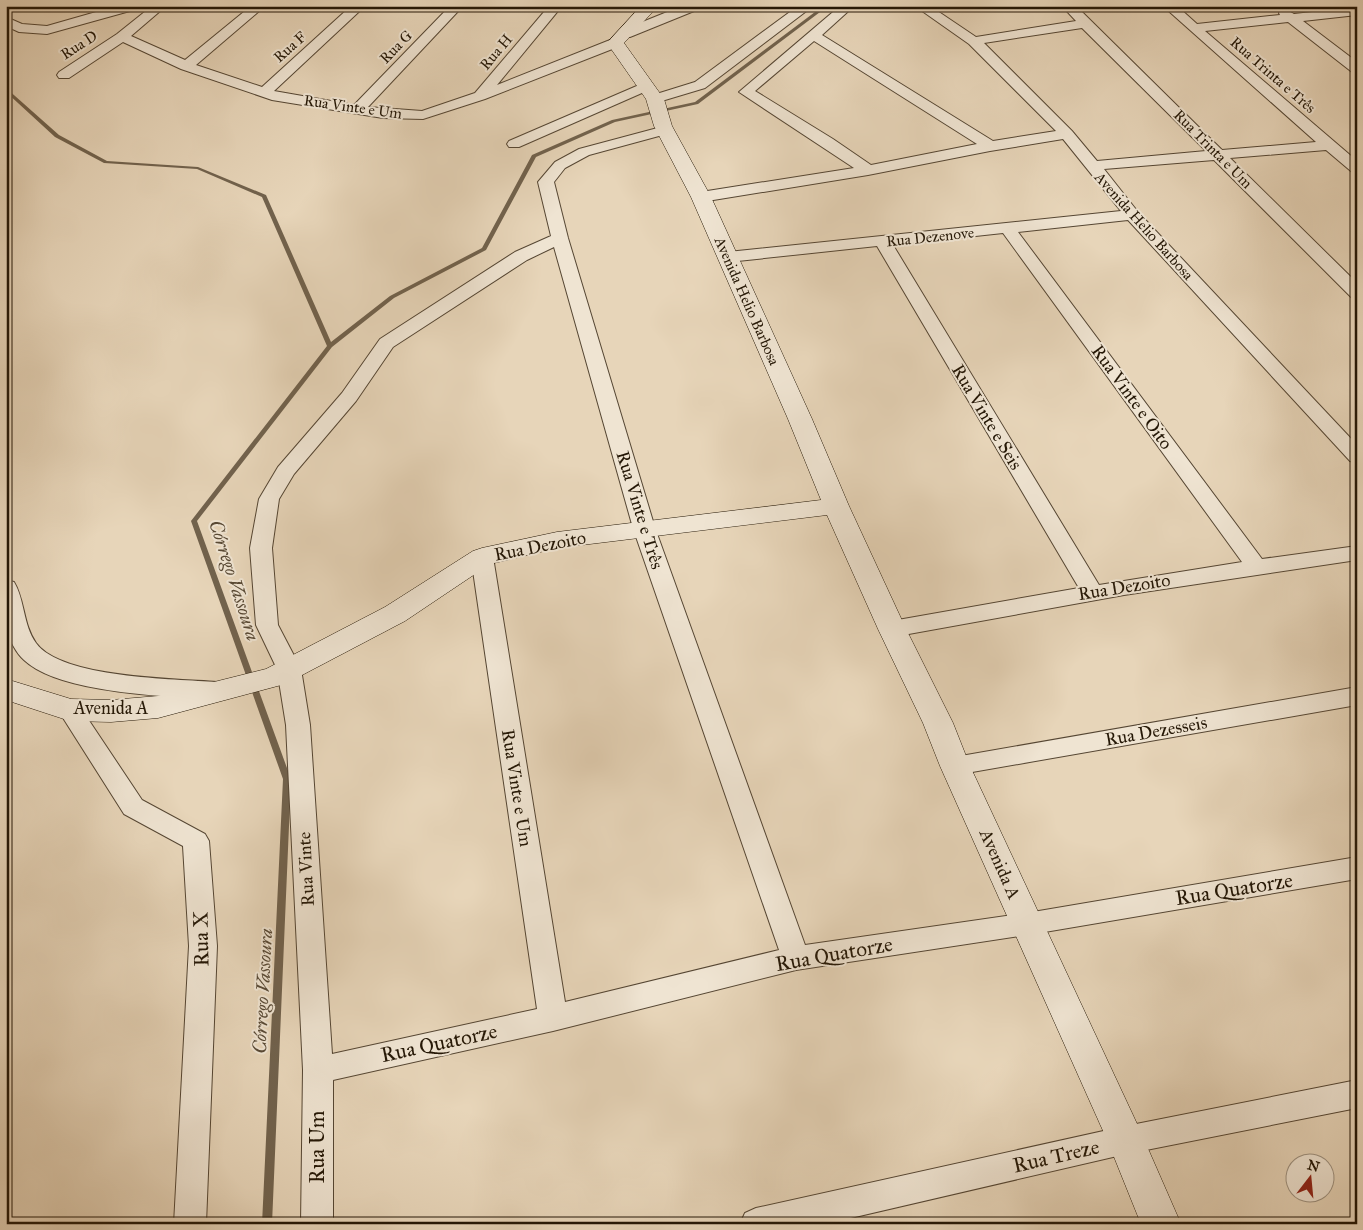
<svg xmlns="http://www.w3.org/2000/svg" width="1363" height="1230" font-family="'IM FELL Great Primer',serif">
<rect width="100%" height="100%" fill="#e7d5b9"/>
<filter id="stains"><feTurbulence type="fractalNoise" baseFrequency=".004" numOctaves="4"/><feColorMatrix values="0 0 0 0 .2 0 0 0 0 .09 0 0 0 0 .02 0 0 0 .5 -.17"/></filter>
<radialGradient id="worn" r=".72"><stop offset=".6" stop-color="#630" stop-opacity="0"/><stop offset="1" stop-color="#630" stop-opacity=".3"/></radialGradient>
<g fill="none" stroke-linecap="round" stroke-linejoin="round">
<polygon fill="#71624d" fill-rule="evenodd" points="823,6 828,6 698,104 615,122 536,157 486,250 394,298 332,347 197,521 291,779 272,1224 262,1224 283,779 191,521 327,346 262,197 197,169 104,163 55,137 6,92 6,88 59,135 107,161 198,167 266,195 331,342 390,296 482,248 532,155 612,120 695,102"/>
<g stroke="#554633" stroke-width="2">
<g id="street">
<polygon points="117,6 138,6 137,9 47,34 19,32 6,26 6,17 22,24 47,26"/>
<polygon points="152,6 166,6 131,36 185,60 251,6 265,6 196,65 262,87 351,6 365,6 274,91 354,105 450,6 463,6 368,107 422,111 475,93 549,6 562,6 497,85 610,40 620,40 622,43 620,46 485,99 423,119 383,118 272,100 181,69 123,42 69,78 59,78 57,75 59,72 117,34"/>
<polygon points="682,6 700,6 699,9 630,37 620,37 618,34 620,31"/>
<polygon points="798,6 813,6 705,88 655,103 650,102 648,99 650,96 695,82"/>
<path d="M840,6h14l-32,29 171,106 63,-10 -87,-87 -54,-38h15l46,31 100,-16 -14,-15h14l146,144 94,-8 -153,-136h14l20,18 83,-9 -1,-2 1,-3 5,-1 9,5 63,-7v8l-54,6 54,41v11l-5,-1 -64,-50 -83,9 152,130v13l-5,-2 -26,-22 -96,8 127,125v15l-6,-1 -137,-137 -110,9 34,43 219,233v18l-7,-2 -222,-241 -110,12 244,327 95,-13v14l-233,35 -232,42 -8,-2 -3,-6 3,-6 8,-2 187,-33 -202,-342 -149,16 -6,-1 -2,-4 2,-4 6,-1 393,-41 -58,-72 -73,12 -122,24 -167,27 -6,-2 -2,-3 2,-3 6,-2 153,-24 -115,-76zM1082,28l124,123 -109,10 -25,-30 -88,-88zM814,41l163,103 -106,21 -38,-26 -78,-48zM1003,233l239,329 -143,23 -206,-340z"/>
<polygon points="646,82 651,83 653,86 651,89 519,147 509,147 507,144 509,141"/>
<path d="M665,126l5,1 2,3 -2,3 -81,22 -24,13 -11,14 14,56 87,290 150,417 222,-32 330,-56v22l-330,56 -231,35 -243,61 -220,49v144h-32l2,-154 -17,-345 -9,-56 -21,-44 -6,-77 9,-49 19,-32 64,-74 38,-54 135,-87 36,-16 -13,-54 17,-20 24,-13zM554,247l79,281 146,422 -214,52 -72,-445 -3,-5 -8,-2 -8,2 -3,5 66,452 -205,45 -22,-329 -9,-56 -23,-44 -6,-77 7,-49 15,-25 62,-73 37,-54 134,-87z"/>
<path d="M6,580l8,2c11,18 9,43 22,61 25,35 139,36 181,39l8,3 4,6 -4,6 -8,3c-49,-4 -157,-6 -193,-40 -8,-7 -15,-21 -17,-30 -4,-15 -1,-35 -1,-50z"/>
<polygon points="1357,687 1357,705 955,775 946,773 943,766 946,759 955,757"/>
<polygon points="70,701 78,704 142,800 205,834 209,841 217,946 206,1224 174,1224 189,946 183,846 124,814 58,710 62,704"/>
<polygon points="1357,1080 1357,1108 1126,1154 825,1224 740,1224 745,1213 756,1208 1126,1126"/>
</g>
</g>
<g stroke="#241706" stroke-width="1">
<polygon id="secondary" points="641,6 658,6 624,43 664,99 672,126 711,197 812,419 849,506 906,629 953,723 970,766 1139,1128 1181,1224 1141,1224 1108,1142 940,766 923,723 878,629 827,515 557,548 490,564 405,621 285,684 158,718 111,722 70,721 6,700 6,679 71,699 111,700 158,696 266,669 385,607 473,551 482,548 557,532 821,500 788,419 691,197 654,126 646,99 607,43"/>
</g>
<use href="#street" fill="#efe4d2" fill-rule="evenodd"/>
<use href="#secondary" fill="#efe4d2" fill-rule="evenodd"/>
</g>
<g text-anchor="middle" stroke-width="4" stroke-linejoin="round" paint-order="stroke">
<g font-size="15" fill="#241706" stroke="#efe4d2">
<text transform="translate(79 45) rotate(-33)" y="5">Rua D</text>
<text transform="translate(290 47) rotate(-42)" y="5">Rua F</text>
<text transform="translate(396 47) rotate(-46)" y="5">Rua G</text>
<text transform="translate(496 52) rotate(-50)" y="5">Rua H</text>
<text transform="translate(1273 75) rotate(41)" y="5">Rua Trinta e Três</text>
<text transform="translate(353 107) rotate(8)" y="5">Rua Vinte e Um</text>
<text transform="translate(1213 149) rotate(45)" y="5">Rua Trinta e Um</text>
<text transform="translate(1144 226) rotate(48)" y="5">Avenida Helio Barbosa</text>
<text transform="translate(930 237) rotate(-6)" y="5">Rua Dezenove</text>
<text transform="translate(747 301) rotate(66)" y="5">Avenida Helio Barbosa</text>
</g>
<g font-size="18" fill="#241706" stroke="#efe4d2">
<text transform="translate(1132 397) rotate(54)" y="6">Rua Vinte e Oito</text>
<text transform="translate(987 417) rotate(59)" y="6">Rua Vinte e Seis</text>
<text transform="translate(640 510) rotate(73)" y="6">Rua Vinte e Três</text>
<text transform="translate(540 546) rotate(-11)" y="6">Rua Dezoito</text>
<text transform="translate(1124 587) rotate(-9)" y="6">Rua Dezoito</text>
<text x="111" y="714">Avenida A</text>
<text transform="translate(1156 731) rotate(-10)" y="6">Rua Dezesseis</text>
<text transform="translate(517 788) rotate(81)" y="6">Rua Vinte e Um</text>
<text transform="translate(1000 864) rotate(66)" y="6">Avenida A</text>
<text transform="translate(306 869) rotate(-93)" y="6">Rua Vinte</text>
</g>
<g font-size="19" font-style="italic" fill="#584935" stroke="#efe4d2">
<text transform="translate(235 580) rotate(72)" y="7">Córrego Vassoura</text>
<text transform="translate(262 991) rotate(-87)" y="7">Córrego Vassoura</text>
</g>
<g font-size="21" fill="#241706" stroke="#efe4d2">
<text transform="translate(1234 889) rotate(-9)" y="7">Rua Quatorze</text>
<text transform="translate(201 939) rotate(-91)" y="7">Rua X</text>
<text transform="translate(834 954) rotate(-10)" y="7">Rua Quatorze</text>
<text transform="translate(439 1043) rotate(-12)" y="7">Rua Quatorze</text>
<text transform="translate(317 1147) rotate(-90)" y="7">Rua Um</text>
<text transform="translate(1056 1156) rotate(-13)" y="7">Rua Treze</text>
</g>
</g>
<rect width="1363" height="1230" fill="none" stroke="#e7d5b9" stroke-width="25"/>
<rect x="8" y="8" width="1348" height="1215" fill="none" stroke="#241706" stroke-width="2.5"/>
<rect x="12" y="12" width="1338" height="1205" fill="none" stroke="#241706"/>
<g transform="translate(1310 1178) rotate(16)"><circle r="24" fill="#efe4d2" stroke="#9e9280"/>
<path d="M0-4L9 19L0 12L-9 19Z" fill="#8f2418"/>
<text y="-8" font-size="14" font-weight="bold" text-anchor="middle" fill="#241706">N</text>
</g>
<rect width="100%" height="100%" filter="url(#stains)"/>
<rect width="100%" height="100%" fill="url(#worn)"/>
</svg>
